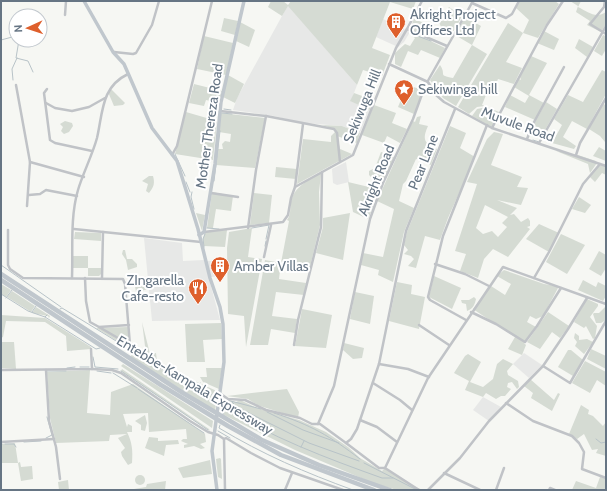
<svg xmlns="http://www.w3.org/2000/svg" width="607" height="491" font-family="Cabin,sans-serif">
<rect width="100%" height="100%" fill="#f6f7f3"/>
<g fill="#e7e8e7">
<polygon points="288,5 357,85 351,101 370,110 360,133 342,126 304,123 274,116 233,110 237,98"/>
<polygon points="383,19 410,32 404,42 398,47 376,37"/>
<polygon points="346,162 349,182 337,185 333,183 332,169"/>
<polygon points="144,238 182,243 183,261 204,260 220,320 152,321"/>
<polygon points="225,260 225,276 210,277 207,261"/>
<polygon points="524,353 542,365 529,378 513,364"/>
<polygon points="483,397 501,407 489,421 473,410"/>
</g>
<g fill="#d5dbd3" fill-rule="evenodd">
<polygon points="271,1 283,1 288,5 291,1 416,1 413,9 390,2 372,48 390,55 382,76 363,70 357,85 288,6 282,16 268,7"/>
<polygon points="520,1 555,1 559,4 538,38 523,33 506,62 522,68 514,84 498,79 496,84 499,93 495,91 490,96 486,95 482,105 485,106 477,107 469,114 458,107 508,23 523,33 529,20 516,8"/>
<path d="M570,1h11l-3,6c10,5 18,12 28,5v12l-5,8 -14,-7 3,-4 -14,-9 2,-6z"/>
<polygon points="449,7 462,16 454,31 441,27 439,22"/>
<path d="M465,17l16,9 -9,19 15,9 -31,52 -13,-8 -13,-18 10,-15c7,10 -3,10 13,13l19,-33 -17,-10z"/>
<polygon points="224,18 238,21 235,35 221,31"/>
<polygon points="414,19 429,25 422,34 412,30 412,24"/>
<polygon points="240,22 255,30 249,47 236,41"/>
<polygon points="544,31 559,39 554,50 537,43"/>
<polygon points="414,35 418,35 445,48 440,58 421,50 418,55 408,51 401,67 395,64 395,53 405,44 410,46 415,38 412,36"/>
<polygon points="603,35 606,36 606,49 602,56 594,51"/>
<polygon points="204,36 233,43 226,75 197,69"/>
<polygon points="579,39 593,47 587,57 575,48"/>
<polygon points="531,56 547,63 529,95 544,103 535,120 505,107 510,95 525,103 529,96 514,87 519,79 521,80 520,77"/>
<polygon points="602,70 606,72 606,94 587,129 572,121 563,137 576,146 574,149 552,143 562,125 554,119 568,95 583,102"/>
<polygon points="228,75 244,84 235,103 223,97"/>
<polygon points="194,84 222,91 219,103 206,100 204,106 189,103"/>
<polygon points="407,85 423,90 414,114 398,107"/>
<polygon points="111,89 125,103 123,105 114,106 108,92"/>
<polygon points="354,93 373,100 370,110 350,101"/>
<polygon points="546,102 557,109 544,132 533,126"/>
<polygon points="603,104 606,105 605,142 600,136 589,129"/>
<polygon points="374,105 396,113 392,123 407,129 400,143 387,136 384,143 362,135"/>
<polygon points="487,107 499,112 492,127 472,116 477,109"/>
<polygon points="186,112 217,121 213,160 175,154"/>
<polygon points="221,113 265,118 255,168 216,165 218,149 223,149 222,144 225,141 230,142 231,134 219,132"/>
<path d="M421,116l-2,8 9,2c-6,13 -4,18 9,23l-6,16 -15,-6 -10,22 -3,3 -4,17 15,7 -10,24 -11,50 -15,-7 1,-5 -18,-5 2,-12 20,4 11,-48 -17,-8 36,-80 2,1 2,-5z"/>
<polygon points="65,121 72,123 73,126 69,132 64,134 61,131 63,127 60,124"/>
<polygon points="322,125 342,126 360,133 357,143 337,136 340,149 352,154 297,184 303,139 331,142 331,136 336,131 335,129"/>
<polygon points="450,126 466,133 460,148 475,157 448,218 440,240 425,236 416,268 408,266 414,259 411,256 404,254 408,250 404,245 407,232"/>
<path d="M494,132l9,2 -12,31 31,12 -5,10 11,1 -7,17 -24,-5 20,8 -7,7 4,-1 7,8 7,-4 2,3v5l-3,1 3,2 -22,28 -15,-8 -9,10 -6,19 -18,-7 6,-17 -11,-3 22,-67 -10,-2 20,-43zM485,205l23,12 -6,6 5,4 -9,10 -6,-6 -9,3 -7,-6z"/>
<polygon points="599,147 606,151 606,161 593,156"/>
<polygon points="556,151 578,155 596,161 597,163 590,173 588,164"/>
<polygon points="381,152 394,157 368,219 353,212 348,182 369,187 373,179 369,175 369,171 375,168"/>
<polygon points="606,164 606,175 602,173 595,182 590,177 598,166"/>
<polygon points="276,167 297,169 296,179 275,177"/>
<path d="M319,174h2l-2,18 1,33 -10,42 -29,-4 -2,16 27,4 -2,12 -28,-3 -4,24 25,3 -2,14 -24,-4 -3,16h-18l15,-85 16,3 8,-42 -2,-1c4,-5 3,-12 4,-18 3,-15 16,-21 28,-28z"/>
<path d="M149,176h4c2,7 1,11 -4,17l-3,-2 2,-7 -6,-3z"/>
<polygon points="212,192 233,196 231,211 216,209 213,228 207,228"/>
<polygon points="254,193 272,195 269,223 250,225"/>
<polygon points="579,197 591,205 585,213 572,209"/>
<polygon points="196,213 205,215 202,231"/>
<polygon points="350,213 343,260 316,253 323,227 323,218"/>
<polygon points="539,224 559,233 549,252 526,239"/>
<polygon points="252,228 248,257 262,259 246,347 244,316 228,314 227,248 229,232"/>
<polygon points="227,230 225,247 204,246 203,239 205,232"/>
<polygon points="75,232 101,233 101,241 74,239"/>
<polygon points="561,234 585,245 567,274 546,262"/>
<polygon points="123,250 125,250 127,259 132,259 137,264 137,267 128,270 126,260 122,254"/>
<polygon points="599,251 606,255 606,268 601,276 589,269"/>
<polygon points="73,256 88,256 88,268 101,268 102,273 99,276 88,276 88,268 73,268"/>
<polygon points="504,270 544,284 557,286 558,288 543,316 536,319 530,316 527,322 536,327 524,343 526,345 522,355 508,349 515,337 473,309 491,286 505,295 511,284 497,276"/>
<polygon points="434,276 461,288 452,309 429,297"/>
<polygon points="134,280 148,281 149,289 136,292"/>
<polygon points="583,280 596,287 598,282 606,286 606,296 603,301 578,290"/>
<polygon points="397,282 412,285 411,294 425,297 419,329 389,321"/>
<polygon points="1,284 11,290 6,297 1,294"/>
<polygon points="12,291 35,306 31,312 7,297"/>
<polygon points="355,292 374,296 370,324 350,319"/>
<path d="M474,297l2,2c-1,5 -3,10 -9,12l-1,-7 -4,-1 -1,-3h8z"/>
<polygon points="587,299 598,304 598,306 590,317 597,326 595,338 593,339 586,326 584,328 574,322"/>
<polygon points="606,306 606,320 601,323 596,323 593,314 594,313 599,313"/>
<polygon points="36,307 50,316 49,318 48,316 32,313"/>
<polygon points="302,309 332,315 326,348 295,346"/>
<polygon points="548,312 569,326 560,338 552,332 540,349 527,342"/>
<polygon points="1,315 45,318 91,347 91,349 67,351 66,336 45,322 6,321 3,337 1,338"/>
<polygon points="142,322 150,354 156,353 157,361 177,373 219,392 218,397 161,369 132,350 132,348 146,354"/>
<polygon points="221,323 222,339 203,340 205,362 187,362 185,324"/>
<polygon points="128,327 130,349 96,328"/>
<polygon points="575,333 579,336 579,340 587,339 593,342 584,354 575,346 577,342 574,338"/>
<polygon points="1,342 14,342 16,369 1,368"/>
<polygon points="344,343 364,348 362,358 353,359 343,350"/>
<polygon points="591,349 606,356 606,369 587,359"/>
<polygon points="568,350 571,350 583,360 573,376 558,367"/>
<polygon points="132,352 177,379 217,398 215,411 131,357"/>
<polygon points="468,354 481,362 470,382 483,387 493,379 497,364 503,359 513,364 507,371 508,375 518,381 519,387 517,389 512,382 508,383 507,387 511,389 505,396 501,396 496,399 486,393 483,397 465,390 469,381 454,373 465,356"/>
<polygon points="585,361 606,372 606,386 597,380 590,393 572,383"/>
<polygon points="123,364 213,421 212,428 121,366"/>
<polygon points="206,368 222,368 219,389 203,382 200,377 207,377"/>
<polygon points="122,369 209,429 210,431 128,376 121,371"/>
<path d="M90,370l-3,43 23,2 1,-23 22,-8 72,50 1,8 -6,2 5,4 -4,1 -7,-3 -10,2v-3l4,-1 -7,-3 2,-2h4l-1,-10 -37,3 -1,-19 -25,1 4,13 1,-3 4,2v6h-5c5,10 6,18 5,31l-4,2 -6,-9 -1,-4 4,-4 -7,-10 9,-4 -17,1 -1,6 -53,2 -6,-25 -3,-46z"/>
<polygon points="530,379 554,400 558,393 560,394 552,411 531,398 533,393 524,386"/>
<polygon points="287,389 299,412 298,418 257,405 248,399 227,396"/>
<polygon points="222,399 236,402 240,400 257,408 299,420 326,432 348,447 360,458 382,471 385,468 413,486 423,490 397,490 373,483 295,450 220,413"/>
<polygon points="581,405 589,410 588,414 593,416 603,426 606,422 606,456 596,453 598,449 592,450 584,434 577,439 569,434"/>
<polygon points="145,415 147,423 145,431 141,430 141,425 135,421"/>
<polygon points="149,437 158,438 158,441 178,440 179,444 166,445 164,456 145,448"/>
<polygon points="15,443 18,463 20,462 21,467 32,466 33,479 21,481 18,463 1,463 1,444"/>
<polygon points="220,458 221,459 222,479 218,477 216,459"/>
<polygon points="210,460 212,474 183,478 178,468"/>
<circle cx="140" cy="480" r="5"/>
<polygon points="600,477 606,479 606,490 572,490 576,481 596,488"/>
<polygon points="68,480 69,490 59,490 58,482"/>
<polygon points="166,481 165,490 128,490 146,487 147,484"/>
</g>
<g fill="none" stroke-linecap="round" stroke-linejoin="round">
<g stroke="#b8c3c8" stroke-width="1">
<polyline points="412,34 431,41"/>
<polyline points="1,40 16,36"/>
<polyline points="19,40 16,58 28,61 33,72"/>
<polyline points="13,80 12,69 17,58"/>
<polyline points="224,109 231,110"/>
<polyline points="222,113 232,114"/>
<polyline points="533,140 539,142"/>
<polyline points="175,154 185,176"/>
<polyline points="214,181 220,131"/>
<polyline points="186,182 190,192"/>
<polyline points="192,192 191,197 194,209"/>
<polyline points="207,228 219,229"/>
<polyline points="252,228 269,225 266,239"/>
<polyline points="265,246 266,241"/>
<polyline points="204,247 203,239 205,234"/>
<polyline points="1,265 61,307"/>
<polyline points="1,294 28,311 45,317 47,315"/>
<polyline points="6,298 12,290"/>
<polyline points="60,309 62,308 72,314 170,374 216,397"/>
<polyline points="32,312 36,306"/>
<polyline points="45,317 96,349 100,348"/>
<polyline points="93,357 95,367 118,369"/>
<polyline points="80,367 89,367"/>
<polyline points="67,368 75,367"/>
<polyline points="47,371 66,371"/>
<polyline points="97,371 111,373"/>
<polyline points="121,371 208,430"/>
<polyline points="113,373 137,388"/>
<polyline points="196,387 200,383"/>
<polyline points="138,389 204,433"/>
<polyline points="223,399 261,409"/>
<polyline points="213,400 217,403"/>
<polyline points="232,402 237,407 309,443 359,461"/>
<path d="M219,405c51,32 107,53 163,73h11"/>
<polyline points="267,412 303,430 339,443"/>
<path d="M274,413c37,12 56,23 86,46"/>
<polyline points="223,414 223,409"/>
<path d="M220,425l-1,3c43,26 87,45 134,62"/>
<polyline points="218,431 230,438"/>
<polyline points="46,438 52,435 47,417"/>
<polyline points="596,439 601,443 606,442"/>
<polyline points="24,442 41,441"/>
<polyline points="1,444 2,444"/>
<polyline points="5,444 14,444 16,447"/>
<polyline points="301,447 304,441"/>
<polyline points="364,463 417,490"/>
</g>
<g stroke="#c0c3c7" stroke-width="2.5">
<polyline points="422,1 407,29 447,46"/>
<polyline points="605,1 604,7 590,24 606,34"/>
<polyline points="472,3 506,18 512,14 519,1"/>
<polyline points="65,15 66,1"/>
<polyline points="114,52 133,54 136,53 152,25 159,1"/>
<polyline points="389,64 428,82 436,95 444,102 492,128 606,166"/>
<polyline points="16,85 30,162 27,206"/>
<polyline points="47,89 44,93 50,140 55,143 92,151"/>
<polyline points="46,103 55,108 72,111 89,107 105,98"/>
<polyline points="220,111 266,116 334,129 337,133 340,162"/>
<polyline points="492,128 547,25 563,1"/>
<polyline points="527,139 533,124 564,67"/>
<polyline points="539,143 606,26"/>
<polyline points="172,155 177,146 212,1"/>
<polyline points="576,155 580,143 606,98"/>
<polyline points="30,162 84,177"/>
<polyline points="295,187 303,124"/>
<polyline points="211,193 238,197"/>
<polyline points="29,195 40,194 46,190 77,196"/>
<polyline points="248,228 256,170 266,116"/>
<polyline points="74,229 201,242"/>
<polyline points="8,230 8,265 10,269 23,278 123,279 125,284 130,345 99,327"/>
<polyline points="204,232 283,222 288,215 291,198 295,187 353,155 396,48 407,29"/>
<polyline points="264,257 271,225"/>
<polyline points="435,264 465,274 489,286"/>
<path d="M72,278c1,-29 -2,-61 6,-88 5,-17 14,-34 19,-52 6,-26 4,-51 31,-64"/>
<polyline points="85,278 86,301 90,322 99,327 129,325"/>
<polyline points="102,278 103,232"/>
<polyline points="534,278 549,252 583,184 600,164"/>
<polyline points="471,312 496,324 525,342 537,326 561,288"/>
<polyline points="466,320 430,300 428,297 443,236 487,125"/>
<polyline points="419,325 449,345"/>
<polyline points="294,345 298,320 321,227 322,172"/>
<polyline points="379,364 408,369 429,377"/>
<polyline points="543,366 570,383 606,321"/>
<polyline points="92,369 112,370 121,373 190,421 208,432 218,435 224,439"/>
<polyline points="1,370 92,369 91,349"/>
<polyline points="46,370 49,421 56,447 60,479"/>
<polyline points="373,383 400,400 412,410"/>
<polyline points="221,394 228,399 245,400 266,410 300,418 312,424 320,424 346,443 351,439 357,429 379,364 406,231 455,109"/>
<polyline points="506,403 533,421 572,436 579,443 584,452 582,469 606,478"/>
<polyline points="360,420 377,427 397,442"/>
<polyline points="318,424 334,386 370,219 383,183 413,119 425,86 473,1"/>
<polyline points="1,442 54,439"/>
<polyline points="346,443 379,468 385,468"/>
<polyline points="444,473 480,490"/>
<polyline points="225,490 224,439 226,438 251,453 280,468 343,490"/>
<polyline points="285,490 292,473"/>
<polyline points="419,490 385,468 428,378 503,267 606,304"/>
<polyline points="428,490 460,458 489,421 543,366 568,329 587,298"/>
<polyline points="496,490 504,468"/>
<polyline points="549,490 550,488 555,490"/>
</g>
<g stroke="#c0c7cd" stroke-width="3.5">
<polyline points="84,1 113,52 124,64 152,128 177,161 198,229 210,278 220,307 223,324 224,362 212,451 217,490"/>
<polyline points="199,235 204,232 215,164 221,102 244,1"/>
</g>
<g stroke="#c0c7cd" stroke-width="4.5">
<polyline points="1,274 183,393 262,440 319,465 390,490"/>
<polyline points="1,280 161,385 228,426 281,455 374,490"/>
</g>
</g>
<defs>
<g id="building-pin" transform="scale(1)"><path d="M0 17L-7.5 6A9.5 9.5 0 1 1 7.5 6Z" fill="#de5f2c" stroke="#fff"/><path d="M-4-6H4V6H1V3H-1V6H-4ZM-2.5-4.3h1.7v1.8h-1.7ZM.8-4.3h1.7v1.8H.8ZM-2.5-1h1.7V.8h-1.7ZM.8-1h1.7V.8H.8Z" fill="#fff"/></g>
<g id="sight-pin" transform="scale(1)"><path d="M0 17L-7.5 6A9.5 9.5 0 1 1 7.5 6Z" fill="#de5f2c" stroke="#fff"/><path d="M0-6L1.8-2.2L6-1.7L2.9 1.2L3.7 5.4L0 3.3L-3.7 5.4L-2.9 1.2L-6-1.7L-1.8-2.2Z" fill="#fff"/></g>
<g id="restaurant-pin" transform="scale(1)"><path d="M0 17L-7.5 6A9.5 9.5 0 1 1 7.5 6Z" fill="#de5f2c" stroke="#fff"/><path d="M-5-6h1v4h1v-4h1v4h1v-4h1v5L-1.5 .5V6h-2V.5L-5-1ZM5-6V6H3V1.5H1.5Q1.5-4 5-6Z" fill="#fff"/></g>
</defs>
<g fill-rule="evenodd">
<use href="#building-pin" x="396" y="22"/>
<use href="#sight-pin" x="404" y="89"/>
<use href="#building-pin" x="220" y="266"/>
<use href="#restaurant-pin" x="198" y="288"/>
</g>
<g text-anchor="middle" stroke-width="4" stroke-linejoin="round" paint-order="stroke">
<g font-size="14" fill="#667584" stroke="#fff" text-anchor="start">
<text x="410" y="19">Akright Project<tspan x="410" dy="16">Offices Ltd</tspan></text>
<text x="418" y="94">Sekiwinga hill</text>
<text x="234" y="271">Amber Villas</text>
<text x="184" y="285" text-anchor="end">ZIngarella<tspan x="184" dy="16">Cafe-resto</tspan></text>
</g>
<g font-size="14" fill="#667584" stroke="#fff">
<text transform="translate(362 106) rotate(-68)" y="5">Sekiwuga Hill</text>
<text transform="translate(518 124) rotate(20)" y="5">Muvule Road</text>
<text transform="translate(209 126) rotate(-82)" y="5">Mother Thereza Road</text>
<text transform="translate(423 162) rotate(-68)" y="5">Pear Lane</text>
<text transform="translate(376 180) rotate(-68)" y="5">Akright Road</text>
<text transform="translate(195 385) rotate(31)" y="5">Entebbe-Kampala Expressway</text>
</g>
</g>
<rect width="607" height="491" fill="none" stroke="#667584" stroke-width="4"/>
<g transform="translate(28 28) rotate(267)"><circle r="19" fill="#ffffff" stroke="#c2c8ce"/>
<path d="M0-3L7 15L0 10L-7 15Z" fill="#de5f2c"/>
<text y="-6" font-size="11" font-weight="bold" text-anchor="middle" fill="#667584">N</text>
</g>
</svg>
